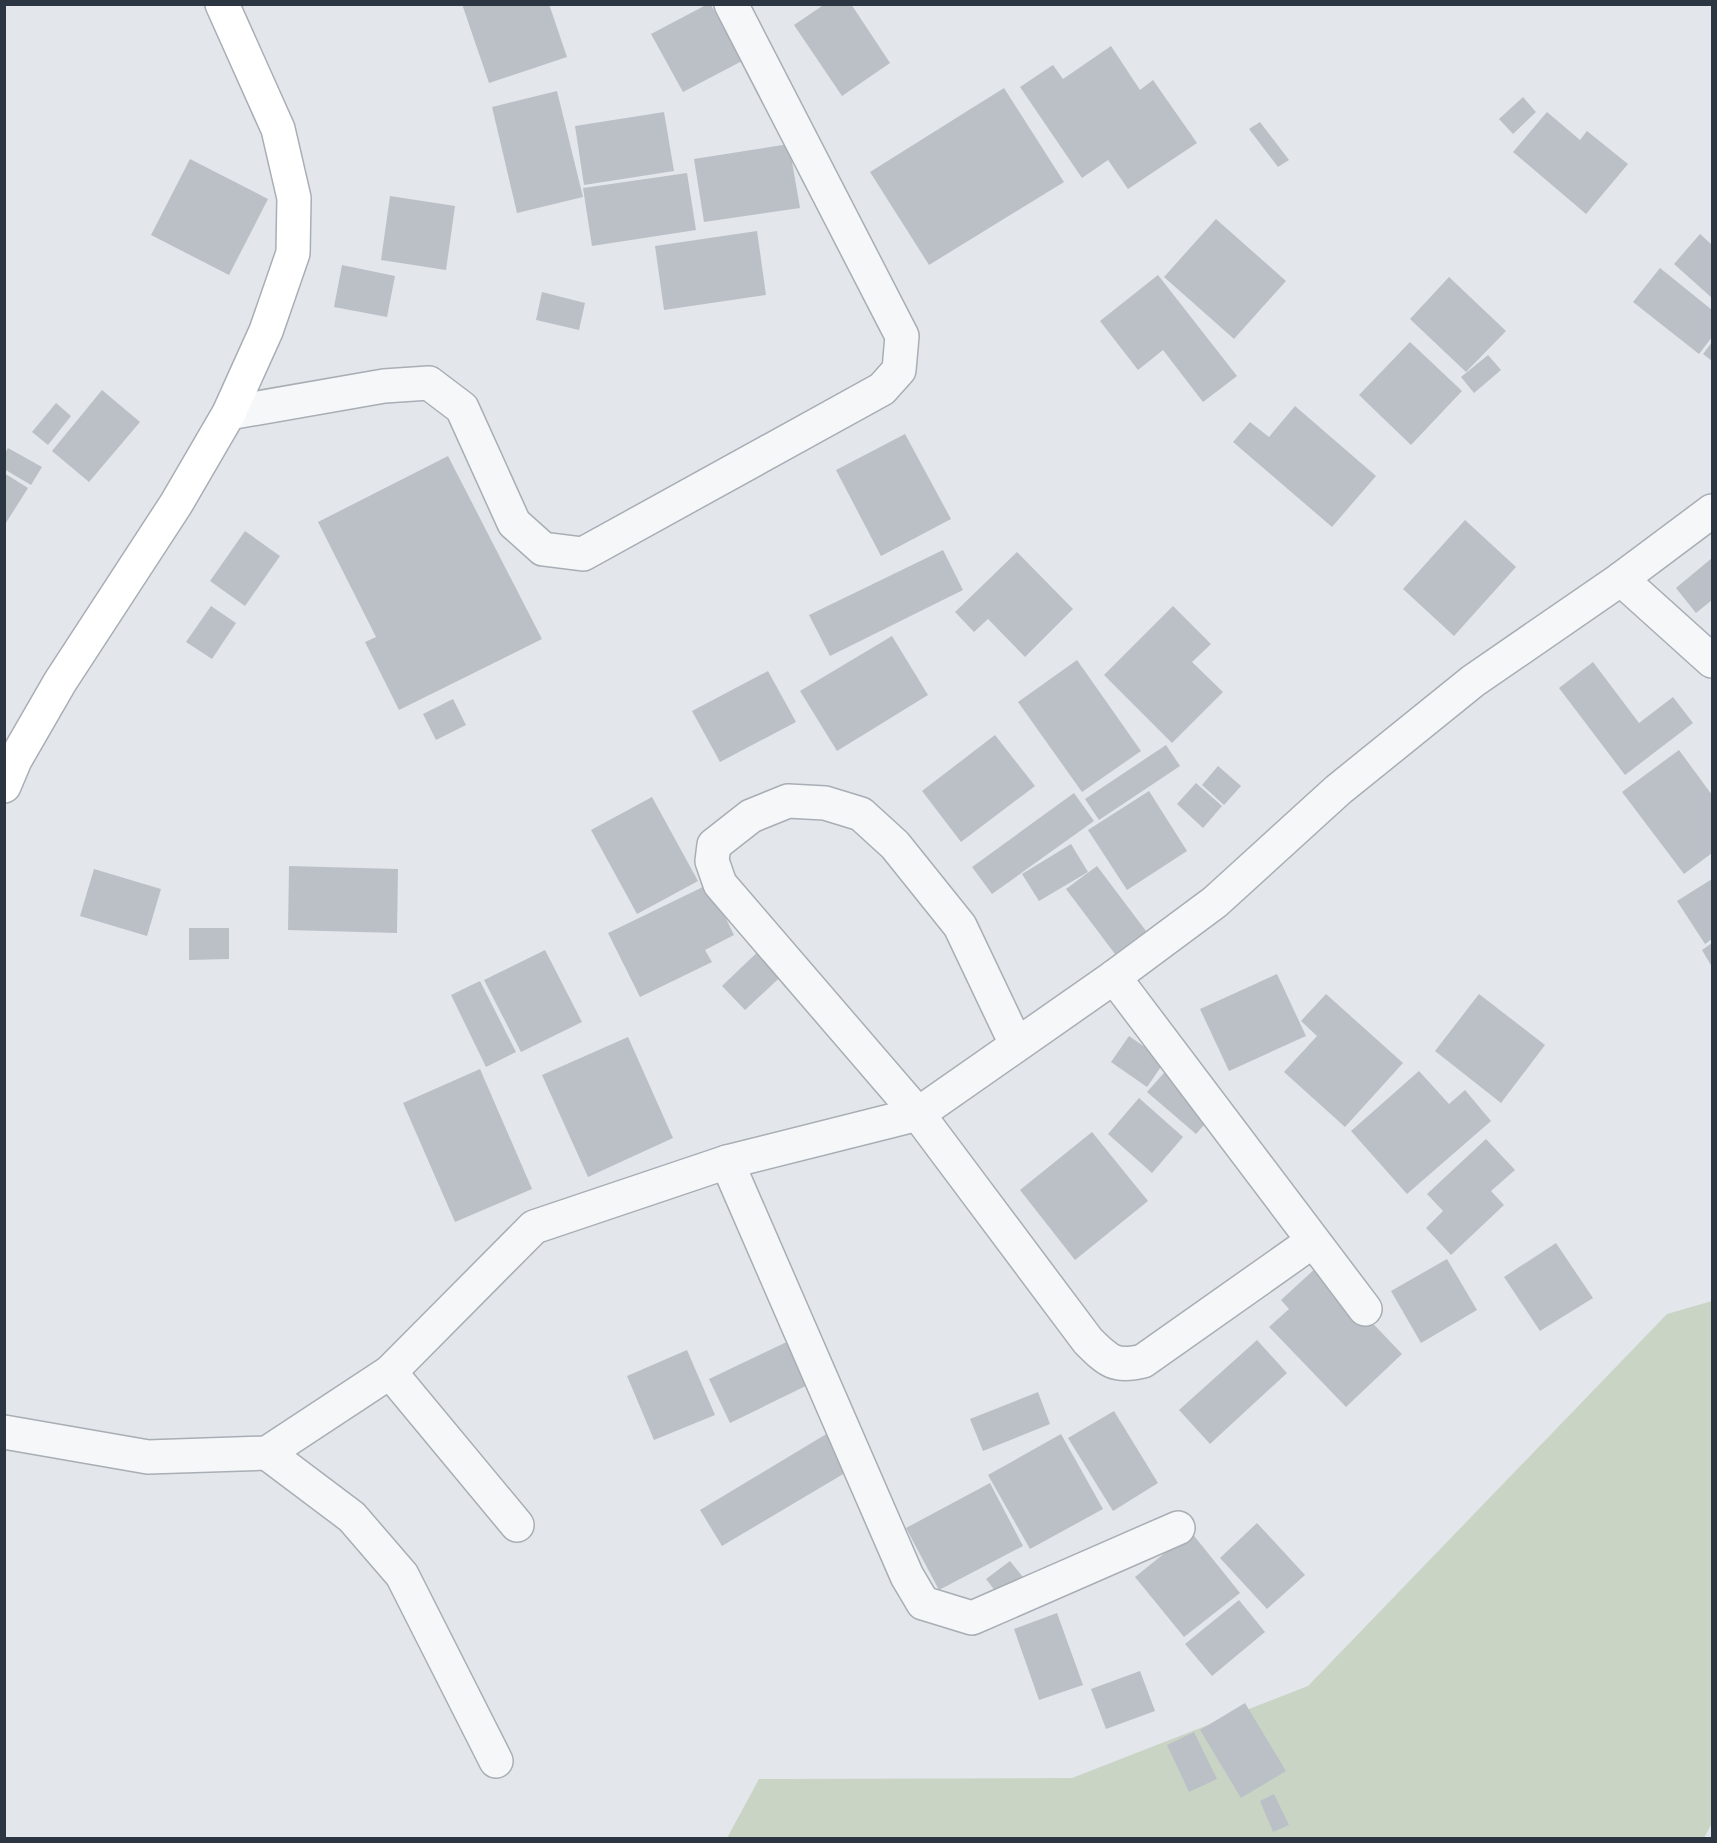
<svg xmlns="http://www.w3.org/2000/svg" width="1717" height="1843" font-family="'Noto Sans',sans-serif">
<rect width="100%" height="100%" fill="#e3e7eb"/>
<polygon fill="#cad4c5" points="1712,1301 1712,1823 1704,1838 727,1838 759,1779 1072,1778 1308,1686 1667,1314"/>
<g fill="#bbc0c7">
<polygon points="462,4 549,4 567,57 489,83"/>
<polygon points="825,4 851,4 890,63 842,96 794,25"/>
<polygon points="706,5 711,5 742,61 683,92 651,34"/>
<polygon points="1111,46 1140,90 1153,80 1197,143 1128,189 1108,160 1082,178 1020,87 1053,65 1063,79"/>
<polygon points="1004,88 1064,182 929,265 870,172"/>
<polygon points="557,91 583,197 517,213 492,107"/>
<polygon points="1523,97 1536,112 1513,134 1499,119"/>
<polygon points="664,112 674,171 584,185 575,126"/>
<polygon points="1547,112 1580,140 1587,131 1628,164 1586,214 1513,152"/>
<polygon points="1260,122 1289,160 1278,167 1249,129"/>
<polygon points="789,144 800,208 704,222 694,159"/>
<polygon points="190,159 268,199 229,275 151,235"/>
<polygon points="687,173 696,230 592,246 583,188"/>
<polygon points="390,196 455,206 446,270 381,260"/>
<polygon points="1216,219 1286,281 1234,339 1164,277"/>
<polygon points="757,231 766,295 664,310 655,246"/>
<polygon points="1700,234 1712,245 1712,298 1674,264"/>
<polygon points="342,265 395,276 387,317 334,307"/>
<polygon points="1660,268 1712,310 1712,337 1699,354 1633,302"/>
<polygon points="1158,275 1237,376 1203,402 1163,350 1138,370 1100,321"/>
<polygon points="1449,277 1506,331 1466,372 1410,319"/>
<polygon points="542,292 585,303 579,330 536,320"/>
<polygon points="1410,342 1462,391 1411,445 1359,395"/>
<polygon points="1712,342 1712,361 1703,354"/>
<polygon points="1488,355 1501,370 1474,393 1461,377"/>
<polygon points="102,390 140,422 89,482 52,451"/>
<polygon points="56,403 71,416 48,445 32,432"/>
<polygon points="1295,406 1376,476 1332,527 1233,442 1250,422 1269,437"/>
<polygon points="905,434 951,519 881,556 836,470"/>
<polygon points="8,448 42,467 31,485 4,469 4,454"/>
<polygon points="448,456 542,639 399,710 365,642 376,637 318,522"/>
<polygon points="4,473 28,488 4,526"/>
<polygon points="1465,520 1516,567 1454,636 1403,589"/>
<polygon points="245,531 280,556 245,606 210,581"/>
<polygon points="943,550 963,590 830,656 809,615"/>
<polygon points="1017,552 1073,609 1025,657 988,619 974,632 955,612"/>
<polygon points="1712,558 1712,600 1696,613 1676,588"/>
<polygon points="211,606 236,623 212,659 186,642"/>
<polygon points="1173,606 1211,644 1192,662 1223,692 1172,743 1104,675"/>
<polygon points="892,636 928,695 837,751 800,691"/>
<polygon points="1077,660 1141,751 1082,792 1018,702"/>
<polygon points="1593,662 1639,723 1673,697 1693,723 1625,775 1559,688"/>
<polygon points="768,671 796,722 720,762 692,711"/>
<polygon points="453,699 466,725 436,740 423,714"/>
<polygon points="995,735 1035,786 961,842 922,791"/>
<polygon points="1166,745 1180,766 1099,820 1085,799"/>
<polygon points="1679,750 1712,795 1712,853 1684,874 1622,792"/>
<polygon points="1218,766 1241,786 1224,805 1202,785"/>
<polygon points="1196,783 1222,806 1203,828 1177,804"/>
<polygon points="1149,791 1187,851 1127,890 1088,830"/>
<polygon points="1074,793 1094,821 992,894 972,867"/>
<polygon points="652,797 698,881 637,914 591,830"/>
<polygon points="1071,844 1088,872 1039,901 1022,874"/>
<polygon points="289,866 398,869 397,933 288,930"/>
<polygon points="1097,866 1146,931 1115,954 1066,889"/>
<polygon points="94,869 161,889 147,936 80,916"/>
<polygon points="1712,879 1712,939 1705,944 1677,901"/>
<polygon points="709,884 734,935 705,950 712,962 640,997 608,933"/>
<polygon points="189,928 229,928 229,959 189,960"/>
<polygon points="767,943 790,968 745,1010 722,986"/>
<polygon points="1712,943 1712,967 1702,950"/>
<polygon points="545,950 582,1022 521,1052 484,980"/>
<polygon points="1277,974 1306,1036 1229,1071 1200,1009"/>
<polygon points="480,981 516,1052 486,1067 451,995"/>
<polygon points="1326,994 1403,1063 1345,1127 1284,1072 1317,1036 1301,1021"/>
<polygon points="1479,994 1545,1045 1501,1103 1435,1051"/>
<polygon points="1129,1036 1165,1061 1147,1087 1111,1062"/>
<polygon points="628,1037 673,1138 588,1177 542,1075"/>
<polygon points="1171,1065 1220,1107 1196,1134 1147,1092"/>
<polygon points="480,1069 532,1189 455,1222 403,1103"/>
<polygon points="1419,1071 1449,1104 1465,1090 1491,1121 1407,1194 1351,1131"/>
<polygon points="1139,1098 1183,1137 1152,1173 1108,1134"/>
<polygon points="1092,1132 1148,1201 1075,1260 1020,1190"/>
<polygon points="1486,1139 1515,1170 1491,1191 1504,1205 1451,1255 1426,1228 1443,1211 1427,1194"/>
<polygon points="1556,1243 1593,1298 1540,1331 1504,1277"/>
<polygon points="1447,1259 1477,1310 1421,1343 1391,1291"/>
<polygon points="1318,1266 1402,1354 1346,1407 1269,1327 1289,1309 1281,1300"/>
<polygon points="797,1337 818,1380 730,1423 709,1379"/>
<polygon points="1257,1340 1287,1373 1210,1444 1179,1410"/>
<polygon points="687,1350 715,1415 654,1440 627,1376"/>
<polygon points="1038,1392 1050,1424 983,1451 970,1419"/>
<polygon points="1114,1411 1158,1483 1113,1511 1068,1438"/>
<polygon points="828,1433 850,1470 722,1546 700,1510"/>
<polygon points="1061,1434 1103,1509 1030,1549 988,1475"/>
<polygon points="990,1483 1023,1546 939,1590 906,1528"/>
<polygon points="1257,1523 1305,1575 1267,1609 1220,1558"/>
<polygon points="1191,1532 1240,1593 1184,1637 1135,1577"/>
<polygon points="1010,1561 1027,1582 1002,1600 986,1579"/>
<polygon points="1239,1600 1265,1632 1212,1676 1185,1644"/>
<polygon points="1057,1613 1083,1685 1039,1700 1014,1629"/>
<polygon points="1140,1671 1155,1711 1106,1729 1091,1689"/>
<polygon points="1245,1703 1286,1771 1241,1798 1200,1730"/>
<polygon points="1194,1732 1217,1779 1189,1792 1167,1745"/>
<polygon points="1274,1794 1289,1825 1273,1832 1260,1801"/>
</g>
<g fill="none" stroke-linecap="round" stroke-linejoin="round">
<g stroke="#a8aeb5" stroke-width="36">
<g id="street">
<polyline points="229,413 384,386 429,383 462,408 514,523 543,549 583,554 882,389 899,370 902,336 731,4"/>
<polyline points="1621,579 1712,661"/>
<polyline points="1114,977 1365,1309"/>
<path d="M1016,1044l-56,-118 -65,-81 -34,-31 -36,-11 -37,-2 -37,15 -37,29 -2,16 8,23 198,230 170,227c20,20 27,27 55,20l170,-120"/>
<polyline points="727,1162 907,1576 923,1603 972,1618 1178,1528"/>
<polyline points="390,1372 517,1525"/>
<polyline points="4,1432 148,1457 267,1453 390,1372 534,1227 727,1162 918,1114 1114,977 1215,902 1338,790 1473,681 1621,579 1712,511"/>
<polyline points="267,1453 352,1517 402,1575 496,1761"/>
</g>
</g>
<g stroke="#a8aeb5" stroke-width="36">
<polyline id="secondary" points="4,786 15,760 60,682 176,504 229,413 266,331 293,253 294,198 278,129 222,4"/>
</g>
<use href="#street" stroke="#f6f7f9" stroke-width="33"/>
<use href="#secondary" stroke="#fff" stroke-width="33"/>
</g>
<rect width="1717" height="1843" fill="none" stroke="#2c3642" stroke-width="12"/>
</svg>
